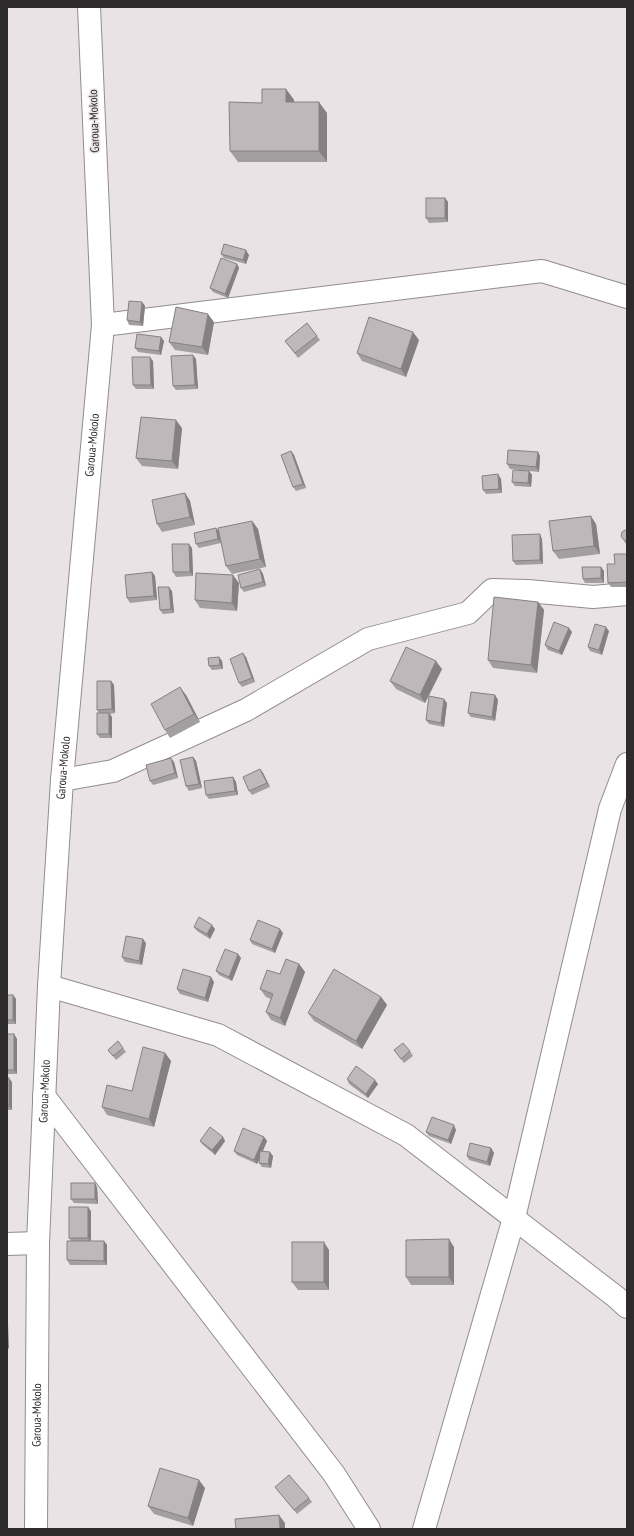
<svg xmlns="http://www.w3.org/2000/svg" width="634" height="1536" font-family="'PT Sans Narrow',sans-serif">
<rect width="100%" height="100%" fill="#e9e3e5"/>
<g fill="none" stroke-linecap="round" stroke-linejoin="round">
<g stroke="#938c8f" stroke-width="24">
<g id="minor">
<polyline points="103,325 542,271 627,297"/>
<polyline points="62,780 113,771 246,710 368,639 468,613 492,590 528,591 593,597 627,594"/>
<polyline points="49,986 218,1035 406,1135 616,1297 627,1307"/>
<polyline points="44,1096 334,1474 369,1529"/>
<polyline points="7,1244 38,1243"/>
<polyline points="424,1529 514,1218 610,809 627,764"/>
</g>
</g>
<g stroke="#938c8f" stroke-width="24">
<g id="major">
<path id="s1" d="M36,1529l2,-286 11,-257 13,-206 41,-455 -14,-318"/>
</g>
</g>
<use href="#minor" stroke="#fff" stroke-width="22"/>
<use href="#major" stroke="#fff" stroke-width="22"/>
</g>
<g fill="#a39ea0">
<polygon points="286,89 294,100 294,102 327,113 327,162 238,162 230,151 262,103"/>
<polygon points="445,198 448,202 448,222 429,223 426,218"/>
<polygon points="221,254 249,255 246,264 224,258"/>
<polygon points="237,264 239,268 228,298 213,292 210,288"/>
<polygon points="142,302 145,306 143,326 129,325 127,320"/>
<polygon points="214,322 208,355 175,350 169,342"/>
<polygon points="307,323 320,340 298,358 285,341"/>
<polygon points="161,337 164,341 161,355 138,352 135,348"/>
<polygon points="419,340 406,377 362,361 357,353"/>
<polygon points="193,355 196,359 198,389 176,390 173,386"/>
<polygon points="153,361 154,389 136,389 133,385"/>
<polygon points="182,428 178,469 142,466 136,458"/>
<polygon points="291,451 294,455 306,488 296,491 293,487"/>
<polygon points="538,452 540,456 539,472 510,469 507,464"/>
<polygon points="529,471 532,475 531,487 515,486 512,482"/>
<polygon points="498,474 501,479 502,493 486,494 483,490"/>
<polygon points="185,493 190,501 195,525 162,532 157,524"/>
<polygon points="252,521 258,529 266,567 232,574 226,566"/>
<polygon points="596,524 600,554 559,559 553,551"/>
<polygon points="216,528 219,532 221,543 199,548 196,544"/>
<polygon points="627,531 627,544 625,543 623,539"/>
<polygon points="542,539 543,564 516,565 513,561"/>
<polygon points="192,548 193,576 176,577 173,572"/>
<polygon points="627,554 627,587 611,587 608,583 615,564"/>
<polygon points="601,567 604,571 604,583 585,583 583,579"/>
<polygon points="260,569 263,574 266,586 244,592 241,588"/>
<polygon points="152,572 155,576 157,600 130,603 127,598"/>
<polygon points="239,583 237,611 200,608 195,600"/>
<polygon points="172,591 174,613 163,614 160,610"/>
<polygon points="538,602 544,610 537,673 493,668 488,660"/>
<polygon points="609,631 602,655 590,651 588,647"/>
<polygon points="572,632 562,655 548,650 545,645"/>
<polygon points="219,657 222,661 223,669 212,670 209,666"/>
<polygon points="246,657 255,682 242,687 239,683"/>
<polygon points="442,669 425,703 396,689 390,681"/>
<polygon points="111,681 114,685 115,713 110,714 112,717 112,738 100,738 97,734 99,713 97,710"/>
<polygon points="186,695 200,722 170,738 165,730"/>
<polygon points="495,695 498,700 495,721 471,717 468,713"/>
<polygon points="447,703 444,727 429,724 426,720"/>
<polygon points="193,757 196,761 202,788 189,791 186,786"/>
<polygon points="174,762 178,778 153,785 150,781"/>
<polygon points="260,769 263,773 270,787 252,795 249,791"/>
<polygon points="233,777 236,782 238,795 209,799 206,795"/>
<polygon points="194,927 215,929 210,939 197,931"/>
<polygon points="283,933 275,953 252,944 250,940"/>
<polygon points="146,943 142,965 125,962 122,957"/>
<polygon points="241,958 232,981 219,975 216,971"/>
<polygon points="299,964 305,972 285,1026 271,1020 266,1012 271,999 266,997 260,989 280,974"/>
<polygon points="214,982 208,1002 180,994 177,989"/>
<polygon points="7,995 13,995 16,999 16,1024 7,1024"/>
<polygon points="381,997 387,1005 362,1049 314,1021 308,1013"/>
<polygon points="7,1034 14,1034 17,1039 17,1074 7,1074"/>
<polygon points="118,1041 126,1052 116,1060 108,1050"/>
<polygon points="394,1050 410,1051 413,1056 404,1063"/>
<polygon points="165,1053 171,1061 154,1127 107,1115 102,1107 132,1091"/>
<polygon points="7,1078 12,1082 12,1110 7,1110"/>
<polygon points="347,1079 378,1084 368,1098 349,1084"/>
<polygon points="456,1130 451,1144 429,1136 426,1132"/>
<polygon points="223,1137 225,1141 215,1155 203,1145 200,1141"/>
<polygon points="264,1137 267,1141 263,1151 273,1156 271,1168 262,1167 259,1163 260,1158 257,1164 237,1155 234,1151"/>
<polygon points="491,1148 494,1153 490,1166 469,1160 467,1156"/>
<polygon points="97,1187 98,1204 74,1203 71,1199"/>
<polygon points="91,1211 91,1241 104,1241 107,1245 107,1265 70,1265 67,1260 71,1241 69,1238"/>
<polygon points="454,1247 454,1285 411,1285 406,1277"/>
<polygon points="329,1250 329,1290 298,1290 292,1282"/>
<polygon points="275,1487 309,1498 312,1502 297,1514"/>
<polygon points="205,1488 193,1526 154,1514 148,1506"/>
</g>
<g fill="#858182">
<polygon points="286,89 294,100 294,114 286,102"/>
<polygon points="319,102 327,113 327,162 319,151"/>
<polygon points="445,198 448,202 448,222 445,218"/>
<polygon points="246,250 249,255 246,264 243,260"/>
<polygon points="237,264 239,268 228,298 225,294"/>
<polygon points="142,302 145,306 143,326 140,322"/>
<polygon points="208,314 214,322 208,355 202,347"/>
<polygon points="413,332 419,340 406,377 401,369"/>
<polygon points="161,337 164,341 161,355 159,351"/>
<polygon points="193,355 196,359 198,389 195,385"/>
<polygon points="150,357 153,361 154,389 151,385"/>
<polygon points="176,420 182,428 178,469 172,461"/>
<polygon points="291,451 294,455 306,488 303,484"/>
<polygon points="538,452 540,456 539,472 536,467"/>
<polygon points="529,471 532,475 531,487 528,483"/>
<polygon points="498,474 501,479 502,493 499,489"/>
<polygon points="185,493 190,501 195,525 190,517"/>
<polygon points="591,516 596,524 600,554 594,546"/>
<polygon points="252,521 258,529 266,567 260,559"/>
<polygon points="216,528 219,532 221,543 218,539"/>
<polygon points="540,534 542,539 543,564 540,560"/>
<polygon points="189,544 192,548 193,576 190,572"/>
<polygon points="601,567 604,571 604,583 601,578"/>
<polygon points="260,569 263,574 266,586 263,582"/>
<polygon points="152,572 155,576 157,600 154,596"/>
<polygon points="233,575 239,583 237,611 232,603"/>
<polygon points="169,587 172,591 174,613 171,609"/>
<polygon points="538,602 544,610 537,673 531,665"/>
<polygon points="606,627 609,631 602,655 599,650"/>
<polygon points="569,628 572,632 562,655 559,651"/>
<polygon points="243,653 246,657 255,682 252,678"/>
<polygon points="219,657 222,661 223,669 220,665"/>
<polygon points="436,661 442,669 425,703 420,695"/>
<polygon points="111,681 114,685 115,713 112,709"/>
<polygon points="180,687 186,695 200,722 194,714"/>
<polygon points="495,695 498,700 495,721 492,717"/>
<polygon points="444,699 447,703 444,727 441,723"/>
<polygon points="109,713 112,717 112,738 109,734"/>
<polygon points="193,757 196,761 202,788 199,784"/>
<polygon points="171,758 174,762 178,778 175,773"/>
<polygon points="260,769 263,773 270,787 267,783"/>
<polygon points="233,777 236,782 238,795 235,791"/>
<polygon points="212,925 215,929 210,939 207,934"/>
<polygon points="280,929 283,933 275,953 272,949"/>
<polygon points="143,939 146,943 142,965 139,961"/>
<polygon points="238,954 241,958 232,981 229,977"/>
<polygon points="299,964 305,972 285,1026 280,1018"/>
<polygon points="211,977 214,982 208,1002 205,998"/>
<polygon points="13,995 16,999 16,1024 13,1020"/>
<polygon points="381,997 387,1005 362,1049 356,1041"/>
<polygon points="14,1034 17,1039 17,1074 14,1070"/>
<polygon points="165,1053 171,1061 154,1127 149,1119"/>
<polygon points="9,1078 12,1082 12,1110 9,1106"/>
<polygon points="375,1080 378,1084 368,1098 366,1094"/>
<polygon points="454,1125 456,1130 451,1144 448,1140"/>
<polygon points="223,1137 225,1141 215,1155 212,1150"/>
<polygon points="264,1137 267,1141 257,1164 254,1160"/>
<polygon points="491,1148 494,1153 490,1166 487,1162"/>
<polygon points="270,1152 273,1156 271,1168 268,1164"/>
<polygon points="95,1183 97,1187 98,1204 95,1199"/>
<polygon points="88,1207 91,1211 91,1242 88,1238"/>
<polygon points="449,1239 454,1247 454,1285 449,1277"/>
<polygon points="104,1241 107,1245 107,1265 104,1261"/>
<polygon points="324,1242 329,1250 329,1290 324,1282"/>
<polygon points="7,1322 8,1323 9,1349 7,1347"/>
<polygon points="199,1480 205,1488 193,1526 188,1518"/>
<polygon points="279,1515 285,1523 285,1529 280,1529"/>
</g>
<g fill="#beb8ba" stroke="#858182">
<polygon points="262,89 286,89 286,102 319,102 319,151 230,151 229,102 262,103"/>
<rect x="426" y="198" width="19" height="20"/>
<polygon points="224,244 246,250 243,260 221,254"/>
<polygon points="221,258 237,264 225,294 210,288"/>
<polygon points="129,301 142,302 140,322 127,320"/>
<polygon points="176,307 208,314 202,347 169,342"/>
<polygon points="369,317 413,332 401,369 357,353"/>
<polygon points="307,323 317,336 295,353 285,341"/>
<polygon points="137,334 161,337 159,351 135,348"/>
<polygon points="193,355 195,385 173,386 171,356"/>
<polygon points="132,357 150,357 151,385 133,385"/>
<polygon points="141,417 176,420 172,461 136,458"/>
<polygon points="508,450 538,452 536,467 507,464"/>
<polygon points="291,451 303,484 293,487 281,455"/>
<polygon points="513,470 529,471 528,483 512,482"/>
<polygon points="498,474 499,489 483,490 482,476"/>
<polygon points="185,493 190,517 157,524 152,500"/>
<polygon points="591,516 594,546 553,551 549,521"/>
<polygon points="252,521 260,559 226,566 218,528"/>
<polygon points="216,528 218,539 196,544 194,533"/>
<polygon points="625,530 627,531 627,540 626,541 623,539 621,536 622,532"/>
<polygon points="540,534 540,560 513,561 512,535"/>
<polygon points="172,544 189,544 190,572 173,572"/>
<polygon points="614,554 627,554 627,582 608,583 607,564 615,564"/>
<polygon points="582,567 601,567 601,578 583,579"/>
<polygon points="260,569 263,582 241,588 238,575"/>
<polygon points="152,572 154,596 127,598 125,575"/>
<polygon points="196,573 233,575 232,603 195,600"/>
<polygon points="158,587 169,587 171,609 160,610"/>
<polygon points="494,597 538,602 531,665 488,660"/>
<polygon points="554,622 569,628 559,651 545,645"/>
<polygon points="595,624 606,627 599,650 588,647"/>
<polygon points="406,647 436,661 420,695 390,681"/>
<polygon points="243,653 252,678 239,683 230,659"/>
<polygon points="219,657 220,665 209,666 208,658"/>
<polygon points="97,681 111,681 112,709 97,710"/>
<polygon points="180,687 194,714 165,730 151,704"/>
<polygon points="471,692 495,695 492,717 468,713"/>
<polygon points="429,696 444,699 441,723 426,720"/>
<rect x="97" y="713" width="12" height="21"/>
<polygon points="193,757 199,784 186,786 180,760"/>
<polygon points="171,758 175,773 150,781 146,765"/>
<polygon points="260,769 267,783 249,791 243,777"/>
<polygon points="233,777 235,791 206,795 204,781"/>
<polygon points="199,917 212,925 207,934 194,927"/>
<polygon points="258,920 280,929 272,949 250,940"/>
<polygon points="126,936 143,939 139,961 122,957"/>
<polygon points="225,949 238,954 229,977 216,971"/>
<polygon points="286,959 299,964 280,1018 266,1012 273,994 260,989 267,970 280,974"/>
<polygon points="183,969 211,977 205,998 177,989"/>
<polygon points="334,969 381,997 356,1041 308,1013"/>
<rect x="7" y="995" width="6" height="25"/>
<rect x="7" y="1034" width="7" height="36"/>
<polygon points="118,1041 123,1048 113,1056 108,1050"/>
<polygon points="403,1043 410,1051 401,1059 394,1050"/>
<polygon points="143,1047 165,1053 149,1119 102,1107 107,1085 132,1091"/>
<polygon points="356,1066 375,1080 366,1094 347,1079"/>
<rect x="7" y="1078" width="2" height="28"/>
<polygon points="432,1117 454,1125 448,1140 426,1132"/>
<polygon points="210,1127 223,1137 212,1150 200,1141"/>
<polygon points="243,1128 264,1137 254,1160 234,1151"/>
<polygon points="470,1143 491,1148 487,1162 467,1156"/>
<polygon points="260,1151 270,1152 268,1164 259,1163"/>
<rect x="71" y="1183" width="24" height="16"/>
<rect x="69" y="1207" width="19" height="31"/>
<polygon points="449,1239 449,1277 406,1277 406,1240"/>
<polygon points="67,1241 104,1241 104,1261 67,1260"/>
<rect x="292" y="1242" width="32" height="40"/>
<polygon points="160,1468 199,1480 188,1518 148,1506"/>
<polygon points="289,1475 309,1498 294,1510 275,1487"/>
<polygon points="279,1515 280,1529 236,1529 235,1519"/>
</g>
<g text-anchor="middle" stroke-width="3" stroke-linejoin="round" paint-order="stroke">
<g font-size="12" fill="#2e2b2c" stroke="#e9e3e5">
<text transform="translate(94 121) rotate(-92)" y="4">Garoua-Mokolo</text>
<text dy="4" stroke="none"><textPath href="#s1" startOffset="1086">Garoua-Mokolo</textPath></text>
<text dy="4" stroke="none"><textPath href="#s1" startOffset="762">Garoua-Mokolo</textPath></text>
<text dy="4" stroke="none"><textPath href="#s1" startOffset="438">Garoua-Mokolo</textPath></text>
<text dy="4" stroke="none"><textPath href="#s1" startOffset="114">Garoua-Mokolo</textPath></text>
</g>
</g>
<rect width="634" height="1536" fill="none" stroke="#2e2b2c" stroke-width="16"/>
</svg>
